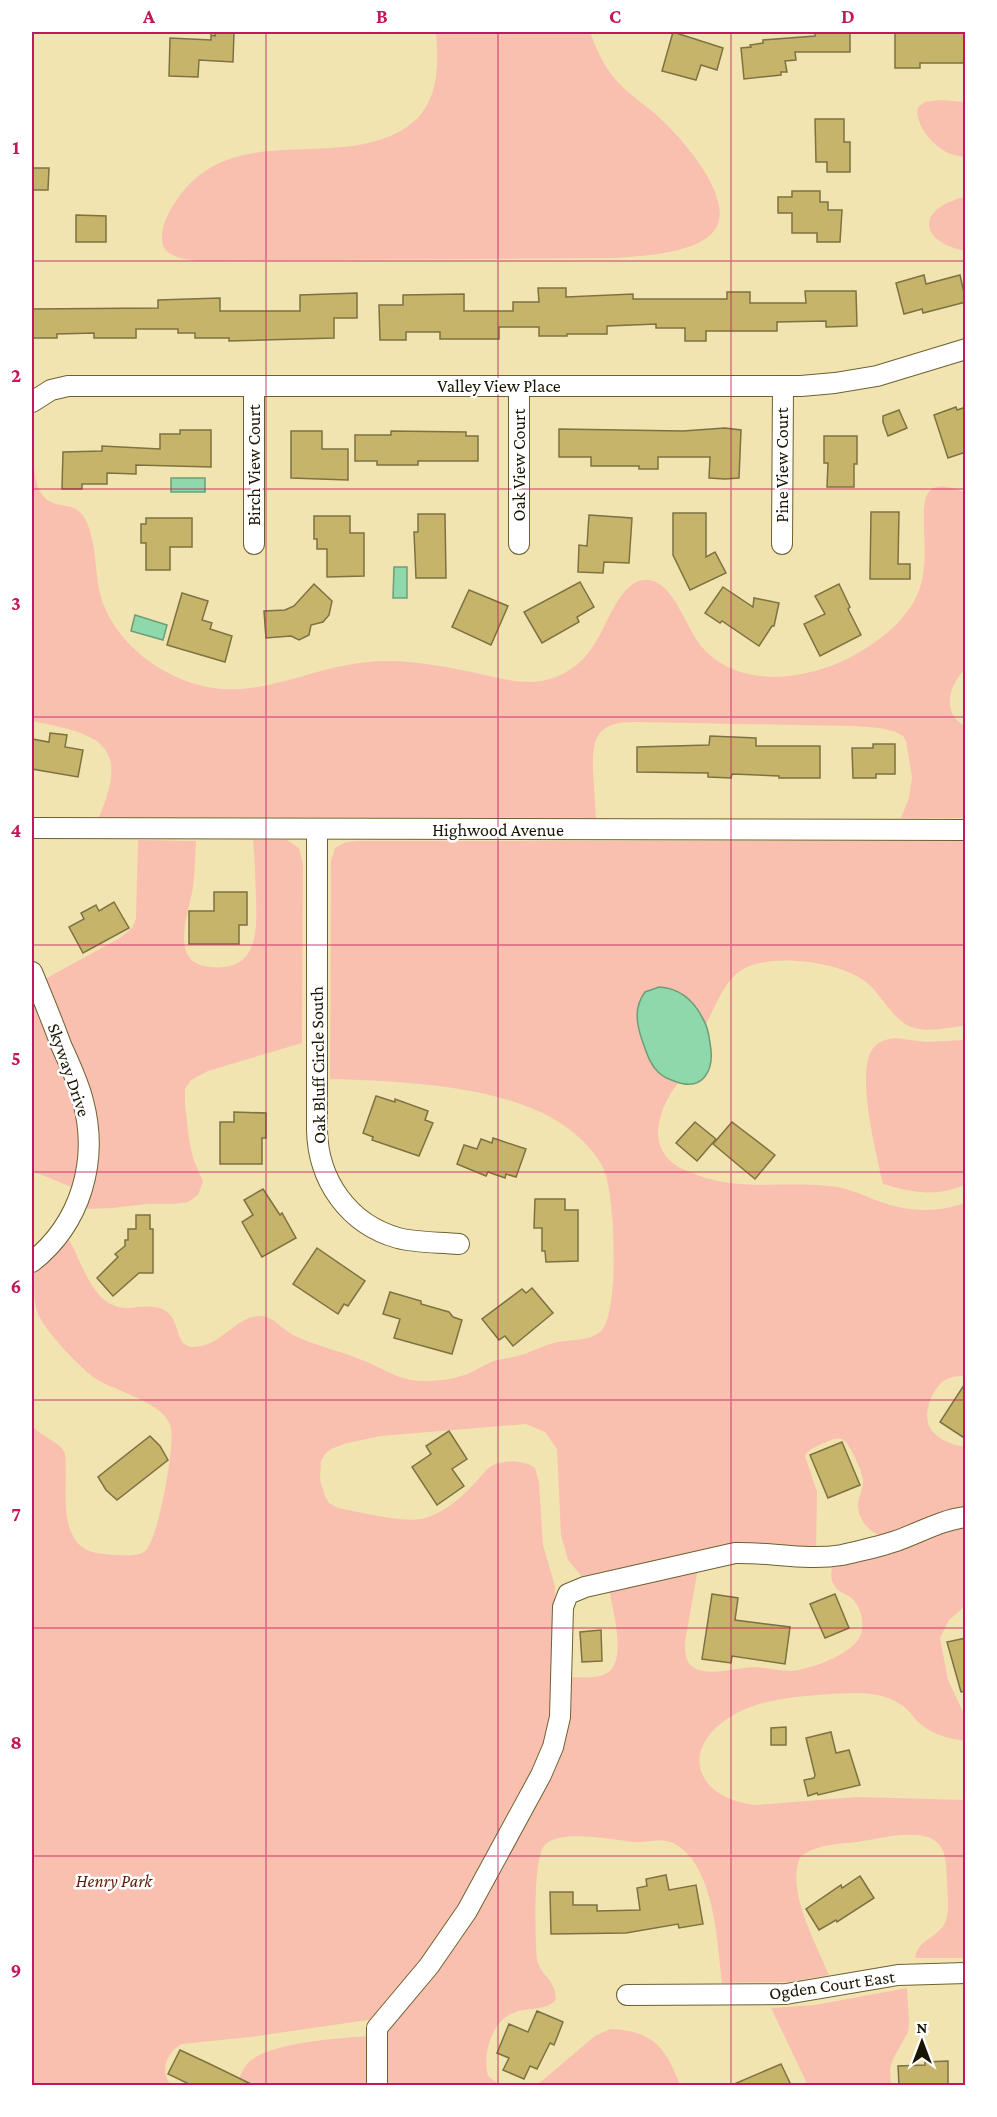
<svg xmlns="http://www.w3.org/2000/svg" width="997" height="2117" font-family="'Crimson Pro',serif">
<rect width="100%" height="100%" fill="#f1e4b0"/>
<g fill="#f9c0b0">
<path d="M436,32h154c6,17 14,34 26,48 14,16 33,27 48,42 21,20 73,80 50,109 -18,23 -73,25 -100,27l-417,3c-13,-2 -34,-4 -35,-21 -1,-15 8,-31 16,-42 56,-80 160,-25 229,-71 32,-22 32,-60 29,-95z"/>
<path d="M940,100l25,2v55c-6,-1 -13,-2 -19,-5 -14,-8 -32,-28 -28,-45l7,-5z"/>
<path d="M965,197h1l-1,54c-48,-10 -48,-43 0,-54z"/>
<path d="M34,432c1,18 -3,42 6,59 13,25 38,2 49,37 9,26 5,53 15,78 12,28 32,48 57,63 87,51 144,-11 232,-8 26,1 53,6 79,11 28,6 56,16 84,5 15,-6 27,-16 36,-29 14,-18 28,-72 57,-68 25,3 37,48 52,66 37,43 102,35 148,12 28,-15 59,-37 70,-68 7,-18 6,-40 5,-59 -1,-34 -1,-56 42,-38l-1,176c-16,16 -24,45 0,57v92h-64l8,-20 3,-21 -6,-36 -3,-5 -7,-4 -16,-4 -28,-2 -217,-4c-37,0 -43,14 -42,48 1,16 2,32 3,48l-497,-1c32,-74 -1,-83 -67,-96v-288z"/>
<path d="M138,840l58,1c-1,15 -1,31 -3,46 -3,19 -13,44 -7,64 4,11 13,15 25,16 48,5 46,-37 45,-71 -1,-19 -1,-37 -3,-56h34l12,8 4,16 -1,179 -94,28 -17,9 -6,9v15l4,35 4,19 10,24 -5,13 -10,7 -14,2h-27l-35,4 -27,1 8,-28 -50,-201 77,-42 13,-11 3,-9z"/>
<path d="M357,841h608v185c-16,1 -38,7 -54,1 -19,-8 -29,-32 -45,-45 -25,-21 -104,-32 -130,-8 -14,13 -21,33 -30,50l-20,-28 -13,-7 -33,10c-7,23 4,64 25,78 3,3 9,4 13,6 -11,15 -19,30 -20,49 0,19 11,31 27,38 48,23 93,11 144,16 18,1 35,10 52,16 28,10 56,11 84,1v173c-6,0 -12,0 -18,3 -14,7 -24,32 -18,47 6,13 24,19 36,21v63l-82,27c-12,-5 -21,-12 -24,-25 -4,-12 5,-21 4,-32 -1,-9 -13,-37 -21,-41 -6,-2 -13,2 -18,4 -7,3 -15,6 -19,13l12,36 -1,59 -232,28 -16,-19 -7,-25 -4,-86 -12,-17 -19,-8 -145,12 -34,7 -16,6 -6,5 -4,7 -1,19 5,16 4,7 9,5c23,4 66,16 87,10 17,-5 34,-18 46,-31 7,-6 12,-15 19,-20 11,-8 35,-7 45,1l4,14 4,63 12,41 -2,83 -3,46 -4,22 -12,28 -69,129 -37,59 -53,66 -125,18 -68,7c-15,7 -23,28 -11,41h-139v-659c9,10 28,16 33,27 3,24 -4,59 7,81 6,14 18,19 33,20 11,1 31,4 40,-3 13,-10 30,-105 26,-123 -5,-26 -58,-37 -78,-51 -15,-12 -46,-44 -54,-61 -6,-13 -5,-31 -5,-45l34,-33c15,25 25,71 60,70 13,-1 27,-4 38,3 18,13 5,44 39,34 20,-6 35,-31 58,-29 12,2 21,15 32,20 21,10 45,15 67,24 22,8 36,21 61,21 16,0 34,-2 49,-9 6,-3 12,-7 19,-10 9,-3 18,-4 27,-6 12,-3 23,-10 36,-13 14,-4 36,-1 47,-12 19,-18 14,-136 3,-161 -7,-16 -21,-30 -35,-41 -57,-44 -169,-48 -239,-50l1,-218 4,-13 11,-6z"/>
<polygon points="32,989 71,1088 82,1139 74,1188 32,1171"/>
<path d="M895,1038l31,4 39,-2v145c-31,12 -51,8 -82,-1 -6,-29 -29,-115 -9,-137 5,-6 13,-8 21,-9z"/>
<path d="M965,1523v83l-16,14 -9,18 8,42 17,36v25c-19,-3 -35,-7 -49,-21 -5,-6 -9,-12 -16,-16 -22,-15 -56,-11 -81,-9 -28,2 -59,5 -84,19 -58,33 -41,85 22,91l101,-8 107,3v158h-50c4,-21 25,-20 31,-38 4,-12 1,-28 1,-41 -1,-10 0,-22 -6,-32 -14,-22 -62,-8 -83,-5 -21,2 -39,2 -57,14 -17,31 16,89 28,119l-40,7 -67,1c-5,-41 -6,-89 -30,-124 -6,-7 -13,-14 -22,-17 -12,-4 -24,1 -36,0 -21,-2 -75,-14 -90,4 -11,14 -9,93 -7,114 5,17 18,19 19,39 -13,19 -49,-3 -65,39 -5,13 -6,25 -3,38l12,9 -114,1 1,-56 71,-86 16,-24 80,-148 13,-36 4,-59c11,0 24,2 34,-3 24,-10 7,-65 4,-86l89,-20 -13,74c0,10 0,20 8,25 14,10 44,1 60,0 12,0 24,4 37,4 19,-1 65,-17 71,-37 4,-14 -1,-30 -12,-38 -6,-3 -12,-5 -15,-11 -4,-7 -3,-14 -1,-22z"/>
<polygon points="907,1988 909,2021 908,2032 893,2059 890,2069 891,2085 807,2085 804,2077 771,2008 815,2005"/>
<path d="M610,2029c44,2 55,18 70,56h-143l58,-49z"/>
<path d="M370,2036l-1,49 -133,1c4,-9 7,-19 14,-25 23,-19 90,-23 120,-25z"/>
</g>
<g fill="#8fd8ab" stroke="#6c9e78" stroke-width="1.5">
<rect x="171" y="478" width="34" height="14"/>
<polygon points="394,567 407,567 407,598 393,598"/>
<polygon points="135,615 167,625 163,640 131,631"/>
<path d="M659,987c20,1 34,13 43,30 5,8 7,17 8,26 5,26 -6,50 -36,38 -6,-2 -11,-4 -16,-9 -9,-9 -12,-21 -16,-32 -6,-18 -8,-33 3,-48z"/>
</g>
<g fill="#c6b46a" stroke="#7d7241" stroke-width="1.5">
<polygon points="215,32 234,32 233,62 199,60 198,77 169,76 170,38 211,40 211,35 215,36"/>
<polygon points="673,32 723,48 717,70 701,65 696,80 662,71"/>
<polygon points="815,32 850,32 850,52 795,52 796,60 785,61 787,72 781,72 781,75 744,79 741,48 751,47 750,45 763,43 763,40 815,36"/>
<polygon points="895,32 966,32 966,63 920,63 920,68 895,68"/>
<polygon points="815,119 844,119 844,142 850,142 850,172 827,172 827,162 816,162"/>
<polygon points="32,168 49,168 48,190 32,190"/>
<polygon points="792,191 820,191 820,202 828,202 828,210 842,210 840,242 817,242 817,233 792,233 792,213 778,213 778,197 792,197"/>
<polygon points="76,215 106,216 106,242 76,242"/>
<polygon points="924,275 926,284 960,275 966,302 923,313 922,309 904,314 896,283"/>
<polygon points="538,288 566,288 566,297 633,294 633,299 727,299 727,292 750,292 750,303 806,303 805,291 856,291 857,326 826,327 826,321 777,322 777,331 706,331 706,341 685,341 685,328 656,328 656,324 607,326 607,334 567,334 567,336 539,336 539,327 499,327 499,339 440,339 440,332 406,332 406,340 380,340 379,305 403,305 403,295 464,294 464,311 513,311 513,302 539,302"/>
<polygon points="357,293 357,318 334,318 334,338 229,341 229,338 195,338 195,333 178,333 178,329 136,329 136,338 94,338 94,333 57,334 57,338 32,338 32,309 158,308 158,300 220,298 220,311 300,311 300,295"/>
<polygon points="956,407 957,410 966,407 966,452 948,458 934,415"/>
<polygon points="899,410 907,428 888,436 883,422 883,416"/>
<polygon points="725,428 741,430 739,478 725,479 709,478 710,457 658,457 658,469 639,469 639,466 591,466 591,457 559,457 559,429 683,431"/>
<polygon points="180,430 211,430 211,467 136,465 136,474 107,473 107,484 82,484 82,489 62,489 63,452 102,451 102,446 160,449 160,434 180,434"/>
<polygon points="291,431 322,431 322,449 348,449 348,480 291,478"/>
<polygon points="391,431 466,432 466,436 478,436 478,461 418,461 418,465 377,465 377,461 355,461 355,435 391,435"/>
<polygon points="824,436 857,436 857,464 854,464 854,487 827,487 828,463 824,463"/>
<polygon points="871,512 899,512 898,564 910,564 910,579 870,579"/>
<polygon points="673,513 706,513 706,557 715,552 726,573 690,590 673,555"/>
<polygon points="418,514 445,514 446,578 416,578 414,532 418,532"/>
<polygon points="589,515 632,518 629,563 604,562 603,573 578,572 579,545 587,546"/>
<polygon points="314,516 350,516 350,533 364,533 364,576 327,577 327,549 317,549 317,539 314,539"/>
<polygon points="146,518 192,518 192,547 170,547 170,570 146,570 146,543 141,543 141,524 146,524"/>
<polygon points="580,582 594,607 577,617 579,622 542,643 524,612"/>
<polygon points="314,584 332,601 329,615 323,622 311,625 309,635 299,640 291,636 266,638 264,611 285,610 294,606"/>
<polygon points="839,584 850,607 848,609 861,635 820,656 804,624 825,614 815,596"/>
<polygon points="723,587 753,607 754,598 779,603 774,626 772,626 759,646 722,621 720,623 705,613"/>
<polygon points="469,590 508,606 491,645 452,627"/>
<polygon points="182,593 208,601 202,620 212,623 210,629 232,636 225,662 167,645"/>
<polygon points="50,733 67,735 65,747 83,750 78,777 32,769 32,739 49,742"/>
<polygon points="710,736 756,738 756,746 820,746 820,778 779,778 779,776 732,774 731,778 708,777 708,773 637,772 637,747 709,745"/>
<polygon points="873,744 895,744 895,774 876,774 876,778 853,778 852,748 873,748"/>
<polygon points="214,892 247,892 247,925 239,925 239,944 189,944 189,911 214,911"/>
<polygon points="114,902 129,928 83,953 69,927 84,919 81,913 96,905 99,911"/>
<polygon points="376,1096 395,1102 395,1099 428,1111 425,1120 433,1123 419,1156 372,1140 373,1137 363,1133"/>
<polygon points="234,1112 266,1113 266,1138 262,1138 262,1164 220,1164 220,1122 234,1122"/>
<polygon points="695,1122 716,1139 697,1161 676,1143"/>
<polygon points="732,1122 775,1155 755,1179 713,1144"/>
<polygon points="493,1138 526,1149 516,1177 506,1174 505,1178 488,1172 486,1176 457,1164 464,1145 477,1149 481,1139 492,1143"/>
<polygon points="263,1189 280,1215 282,1213 296,1238 262,1257 242,1222 253,1215 244,1200"/>
<polygon points="535,1199 565,1199 565,1210 578,1210 578,1261 546,1262 545,1251 542,1251 542,1228 534,1228"/>
<polygon points="136,1215 150,1215 150,1229 153,1229 153,1273 139,1273 113,1296 97,1278 118,1257 115,1254 125,1246 125,1240 128,1240 128,1229 136,1229"/>
<polygon points="317,1248 365,1281 348,1306 344,1304 338,1314 293,1284"/>
<polygon points="532,1288 553,1313 513,1346 505,1336 499,1340 482,1319 522,1289 526,1293"/>
<polygon points="390,1292 421,1301 421,1304 449,1312 453,1317 462,1320 452,1354 394,1338 400,1319 383,1314"/>
<polygon points="966,1382 966,1439 940,1422"/>
<polygon points="449,1431 467,1459 452,1469 464,1486 437,1505 412,1467 431,1454 426,1446"/>
<polygon points="150,1436 160,1446 168,1460 117,1500 106,1490 98,1477"/>
<polygon points="842,1442 860,1485 828,1498 810,1455"/>
<polygon points="712,1594 738,1598 735,1620 790,1627 785,1664 732,1656 731,1663 702,1659"/>
<polygon points="835,1594 849,1628 825,1638 810,1604"/>
<polygon points="601,1630 602,1661 582,1662 580,1632"/>
<polygon points="966,1638 966,1691 961,1692 947,1642"/>
<polygon points="786,1727 786,1745 771,1745 771,1728"/>
<polygon points="831,1732 836,1753 849,1750 860,1785 818,1795 817,1793 808,1796 804,1780 814,1778 815,1775 806,1738"/>
<polygon points="666,1875 669,1890 696,1885 703,1924 679,1928 678,1924 626,1933 551,1934 550,1892 573,1892 573,1905 597,1905 597,1911 640,1910 637,1888 647,1886 646,1879"/>
<polygon points="860,1876 874,1898 837,1922 836,1920 819,1930 806,1909 841,1885 842,1888"/>
<polygon points="537,2011 563,2022 554,2045 550,2043 537,2069 530,2066 524,2079 503,2070 509,2058 497,2053 509,2024 528,2032"/>
<polygon points="180,2050 212,2065 253,2085 191,2085 168,2074"/>
<polygon points="948,2061 948,2085 899,2085 898,2066 925,2065 925,2062"/>
<polygon points="781,2064 791,2085 732,2085"/>
</g>
<g fill="none" stroke-linecap="round" stroke-linejoin="round">
<g stroke="#6d6131" stroke-width="22">
<g id="minor">
<polyline points="254,386 254,544"/>
<polyline points="519,386 519,544"/>
<polyline points="32,402 51,390 68,386 801,386 835,383 877,376 966,349"/>
<polyline points="782,544 783,386"/>
<polyline points="32,828 966,830"/>
<path d="M317,829v301c1,50 31,94 81,108 19,5 41,4 61,6"/>
<path d="M32,972c10,24 20,48 29,73 8,18 17,36 22,56 16,60 -2,122 -51,161"/>
<polyline points="627,1995 786,1994 898,1975 966,1973"/>
<path d="M377,2086v-58l52,-62 38,-55 74,-136 12,-28 7,-30 3,-110 5,-13 17,-7 150,-34c36,-1 71,8 107,2 18,-4 36,-8 54,-14 23,-8 45,-21 70,-24"/>
</g>
</g>
<use href="#minor" stroke="#fff" stroke-width="20"/>
</g>
<path fill="none" stroke="#c2185b" stroke-width="1.5" stroke-opacity="0.55" d="M266,32v2054M498,32v2054M731,32v2054M32,261h934M32,489h934M32,717h934M32,945h934M32,1172h934M32,1400h934M32,1628h934M32,1856h934"/>
<g text-anchor="middle" stroke-width="5" stroke-linejoin="round" paint-order="stroke">
<g font-size="18" fill="#191502" stroke="#fff">
<text x="499" y="392">Valley View Place</text>
<text transform="translate(254 465) rotate(-90)" y="6">Birch View Court</text>
<text transform="translate(519 465) rotate(-90)" y="6">Oak View Court</text>
<text transform="translate(782 465) rotate(-90)" y="6">Pine View Court</text>
<text x="498" y="836">Highwood Avenue</text>
<text transform="translate(318 1065) rotate(-91)" y="6">Oak Bluff Circle South</text>
<text transform="translate(69 1070) rotate(71)" y="6">Skyway Drive</text>
<text transform="translate(832 1985) rotate(-8)" y="6">Ogden Court East</text>
</g>
<g font-size="18" font-style="italic" fill="#5e1b07" stroke="#fff">
<text x="114" y="1887">Henry Park</text>
</g>
</g>
<rect width="997" height="2117" fill="none" stroke="#ffffff" stroke-width="66"/>
<g transform="translate(922 2042)" stroke="#ffffff" stroke-width="4.5" paint-order="stroke">
<path d="M0-4.5L10 22L0 15L-10 22Z" fill="#191502"/>
<text y="-9" font-size="16" font-weight="bold" text-anchor="middle" fill="#191502">N</text>
</g>
<rect x="33" y="33" width="931" height="2051" fill="none" stroke="#c2185b" stroke-width="2"/>
<g font-size="20" text-anchor="middle" font-weight="bold" fill="#c2185b">
<text x="149" y="23">A</text>
<text x="382" y="23">B</text>
<text x="615" y="23">C</text>
<text x="848" y="23">D</text>
<text x="16" y="154">1</text>
<text x="16" y="382">2</text>
<text x="16" y="610">3</text>
<text x="16" y="837">4</text>
<text x="16" y="1065">5</text>
<text x="16" y="1293">6</text>
<text x="16" y="1521">7</text>
<text x="16" y="1749">8</text>
<text x="16" y="1977">9</text>
</g>
</svg>
